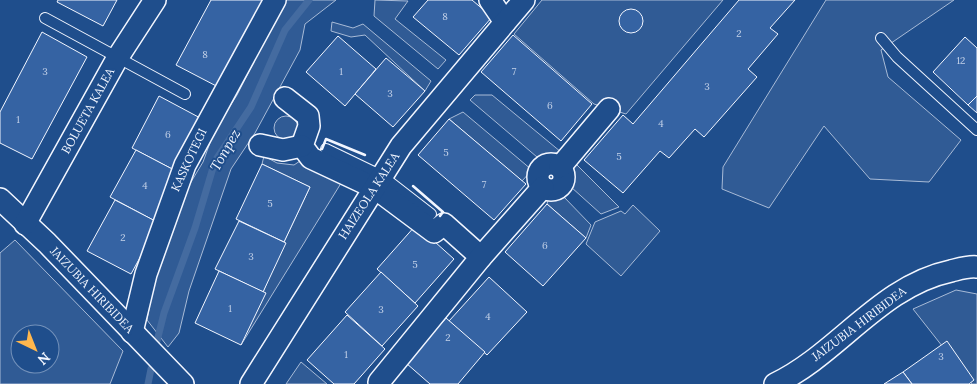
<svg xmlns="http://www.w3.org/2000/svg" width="977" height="384" font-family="Lora,serif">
<rect width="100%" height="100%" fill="#1f4e8c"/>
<g fill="#305b95" stroke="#a8bbd7" fill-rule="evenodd">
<polygon points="285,0 336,0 305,24 300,50 255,133 231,169 189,291 179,333 168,347 147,320 153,285 179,202 203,162 215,129 237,95"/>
<polygon points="375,0 408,1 395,19 446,60 438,69 374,16"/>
<polygon points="542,0 723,0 626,114 594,104 514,34"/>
<polygon points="826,0 954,0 881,50 888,77 961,140 929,182 870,179 824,126 769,208 722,189 723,167"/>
<polygon points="332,22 353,28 363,24 431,81 425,91 365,35 351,37 331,31"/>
<polygon points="475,95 492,95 561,152 537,157 470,100"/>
<polygon points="463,112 532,170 522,181 449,119"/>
<circle cx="286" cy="128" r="12"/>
<polygon points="264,156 277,163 294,165 303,159 343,180 241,345 284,242 310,187 262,164"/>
<polygon points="575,163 619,207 601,214 571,187 569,170"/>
<polygon points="563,196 591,225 586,238 547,204 549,197"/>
<polygon points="633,205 660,231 621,276 586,244 595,222 621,211 625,214"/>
<path d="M15,240l108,111 -13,33h-110v-131zM20,334h30v30h-30z"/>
<polygon points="956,290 977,294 977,384 972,384 913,309"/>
<polygon points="301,362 327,384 286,384"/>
</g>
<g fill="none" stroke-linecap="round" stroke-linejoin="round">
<g stroke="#446ba0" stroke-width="7">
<polyline points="157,341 164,313 195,228 215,161 251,107 285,30 309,0"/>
<polyline points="148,384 151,369"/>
</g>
</g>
<g fill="#3563a3" stroke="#f2f6ff">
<polygon points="58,0 117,0 103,26 57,2"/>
<polygon points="211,0 269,0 222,89 176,65"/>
<polygon points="428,0 472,0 492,17 459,55 413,17"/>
<polygon points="739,0 795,0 770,28 778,34 748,69 757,77 704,137 695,129 669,158 660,151 623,193 584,160 623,115 633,124"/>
<circle cx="631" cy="21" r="12"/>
<polygon points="42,32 87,57 32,159 0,143 0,112"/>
<polygon points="513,35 592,104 561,141 481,72"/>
<polygon points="338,36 376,69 345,106 306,72"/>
<polygon points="965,37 977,48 977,96 968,105 933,72"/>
<polygon points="386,58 425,91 393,127 355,94"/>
<polygon points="159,96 204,120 176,171 132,148"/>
<polygon points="977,96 977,113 968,105"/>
<polygon points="449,119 526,184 494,220 418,155"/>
<polygon points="136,150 176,171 155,221 110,197"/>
<polygon points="262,164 310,187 284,242 236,219"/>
<polygon points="115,200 159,223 131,274 87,251"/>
<polygon points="547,204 586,238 543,286 505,252"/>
<polygon points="239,221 286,243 263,292 215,269"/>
<polygon points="416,225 454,259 415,303 377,269"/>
<polygon points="219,271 266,293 241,345 195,323"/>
<polygon points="381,272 418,306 382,346 345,312"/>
<polygon points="489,277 527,312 487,355 449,321"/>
<polygon points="347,315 385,349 354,384 334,384 307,360"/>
<polygon points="446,318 485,352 458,384 430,384 406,363"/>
<polygon points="947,341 974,380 969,384 912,384 903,372"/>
<polygon points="903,372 912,384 884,384"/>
</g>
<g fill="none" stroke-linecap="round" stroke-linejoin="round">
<g stroke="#f2f6ff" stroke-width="12">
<g id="lane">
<polyline points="45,18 185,94"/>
<polyline points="881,38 897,57 977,130"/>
<polyline points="326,149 382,176 431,214"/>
</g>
</g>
<g stroke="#f2f6ff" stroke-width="24">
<g id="street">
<polyline points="490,0 505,22"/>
<polyline points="285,98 308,116 309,126 302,146 311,158 375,188 434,232 444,224 481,257"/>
<polyline points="260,145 283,150 302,146"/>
<circle cx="551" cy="177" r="13"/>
<polyline points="560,167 609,109"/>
<polyline points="0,199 47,243 183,384"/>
<polyline points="25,224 118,57 155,0"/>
<polyline points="132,332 146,274 185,165 275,0"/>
<polyline points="379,382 481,257 543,187"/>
<polyline points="251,384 401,146 524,0"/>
<path d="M775,384c63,-30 105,-98 176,-113 8,-2 17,-5 26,-4"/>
</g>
</g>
<use href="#lane" stroke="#1f4e8c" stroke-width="10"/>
<use href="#street" stroke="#1f4e8c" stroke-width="21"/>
<g stroke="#f2f6ff" stroke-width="2.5">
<polyline points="322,149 326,139 365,155"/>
<polyline points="413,186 443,212 440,216"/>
</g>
</g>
<g text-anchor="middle" stroke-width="4" stroke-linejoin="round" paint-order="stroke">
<g font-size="10" fill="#c3d1e8">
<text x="445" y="20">8</text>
<text x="739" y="37">2</text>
<text x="205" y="58">8</text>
<text x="961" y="64">12</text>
<text x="45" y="75">3</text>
<text x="341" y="75">1</text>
<text x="514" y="75">7</text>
<text x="707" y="90">3</text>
<text x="390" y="97">3</text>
<text x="550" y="109">6</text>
<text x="18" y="123">1</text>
<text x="661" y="127">4</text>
<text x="168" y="138">6</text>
<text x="446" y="156">5</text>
<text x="619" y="160">5</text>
<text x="484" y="188">7</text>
<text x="145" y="189">4</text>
<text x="270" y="207">5</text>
<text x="123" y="241">2</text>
<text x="545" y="249">6</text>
<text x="251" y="260">3</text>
<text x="415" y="268">5</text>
<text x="230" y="312">1</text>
<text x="381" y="313">3</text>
<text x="488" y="320">4</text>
<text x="448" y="341">2</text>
<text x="346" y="358">1</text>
<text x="941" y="360">3</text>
</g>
<g font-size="12" fill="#f2f6ff" stroke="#1f4e8c">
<text transform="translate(88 111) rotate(-61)" y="4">BOLUETA KALEA</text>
<text transform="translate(189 160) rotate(-65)" y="4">KASKOTEGI</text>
<text transform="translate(369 196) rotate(-57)" y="4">HAIZEOLA KALEA</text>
<text transform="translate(92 290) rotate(46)" y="4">JAIZUBIA HIRIBIDEA</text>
<text transform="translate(859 324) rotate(-37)" y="4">JAIZUBIA HIRIBIDEA</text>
</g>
<g font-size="14" font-style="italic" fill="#f2f6ff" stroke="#1f4e8c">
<text transform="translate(225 150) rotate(-60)" y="5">Tonpez</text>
</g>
</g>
<g transform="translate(35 349) rotate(137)"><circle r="24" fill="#1f4e8c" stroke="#7391ba"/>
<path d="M0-4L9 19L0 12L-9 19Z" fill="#ffb74d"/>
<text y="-8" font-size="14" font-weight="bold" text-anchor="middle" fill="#f2f6ff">N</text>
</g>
</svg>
